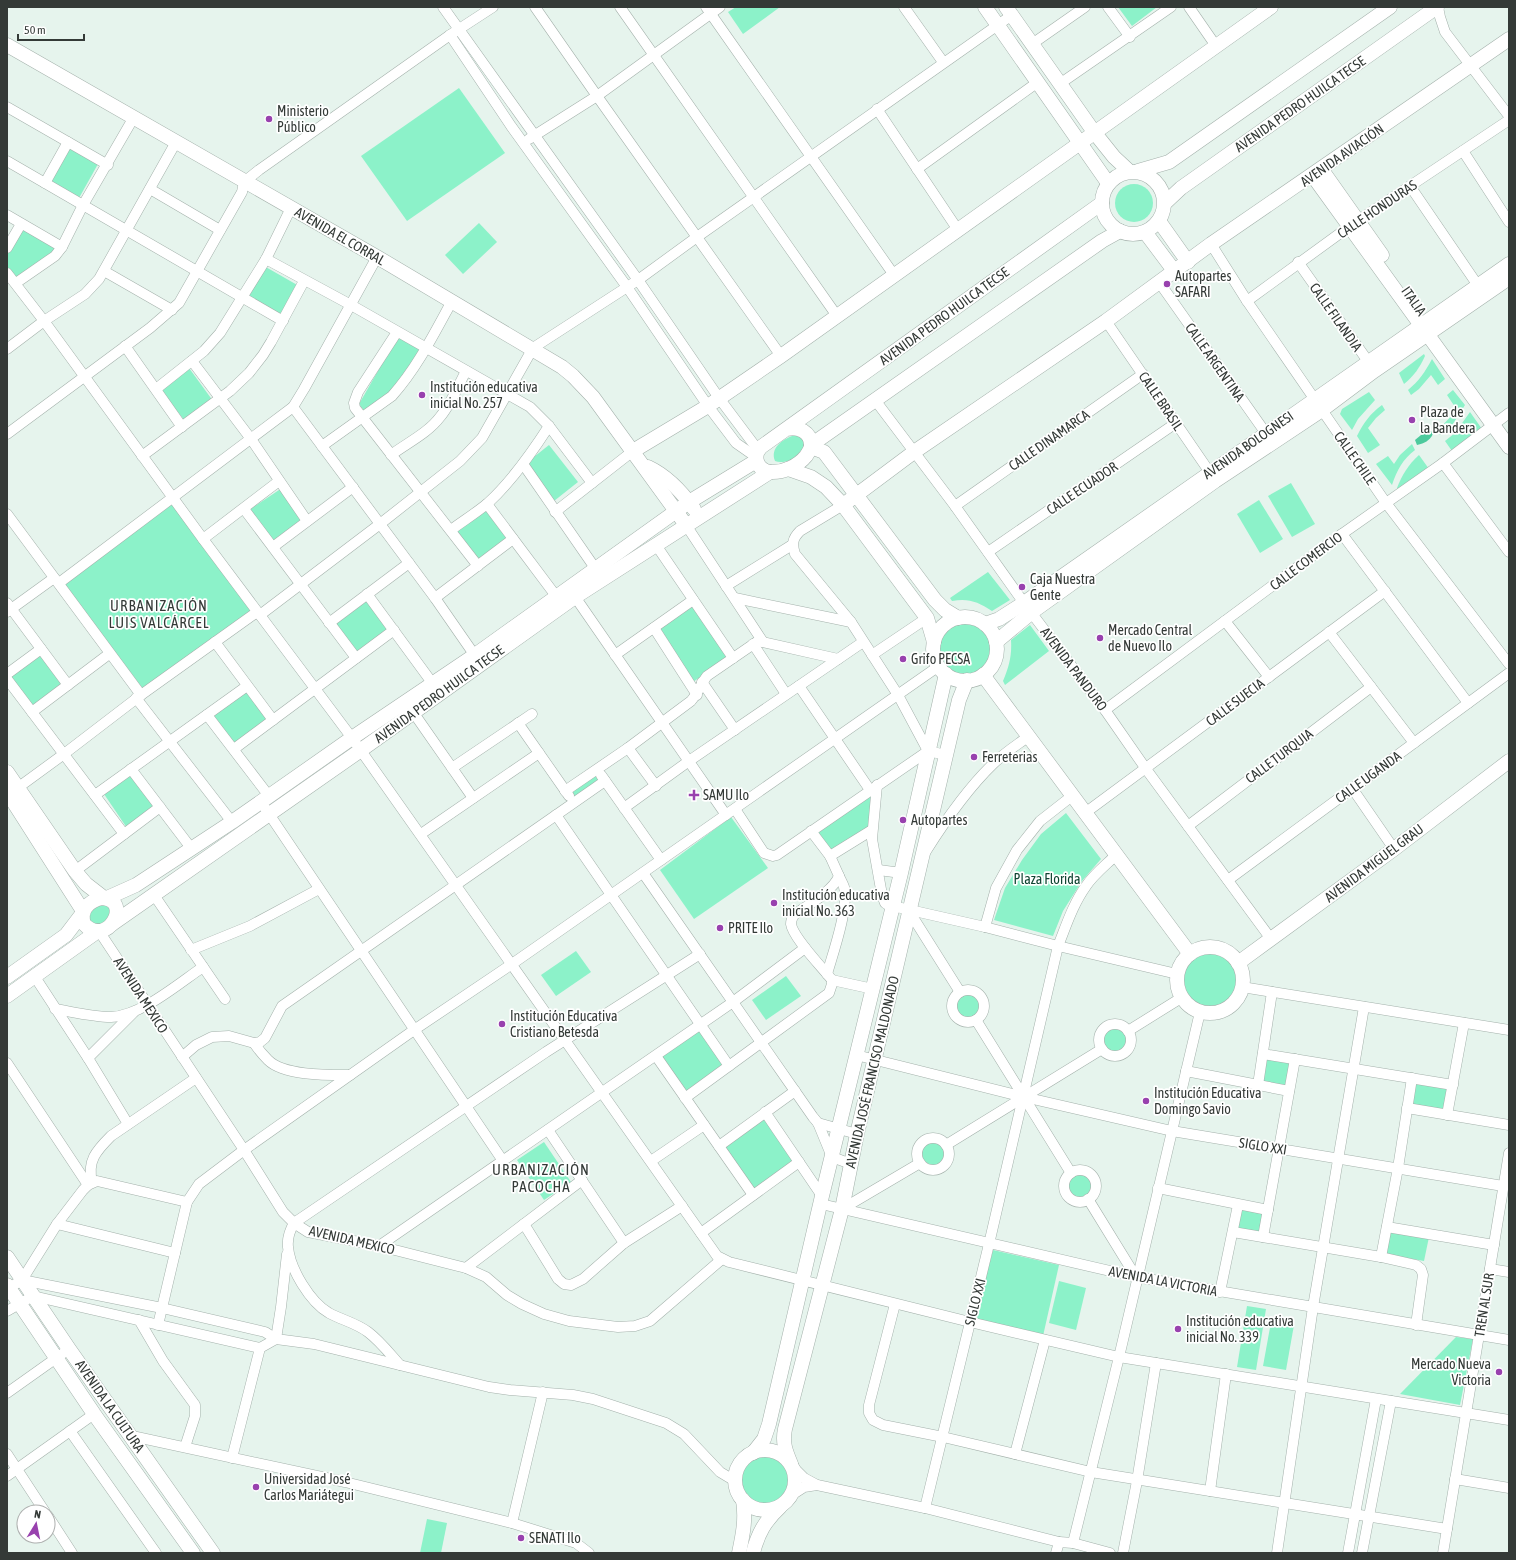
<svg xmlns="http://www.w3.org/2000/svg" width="1516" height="1560" font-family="'Asap Condensed',sans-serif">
<rect width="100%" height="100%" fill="#e6f4ed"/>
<g fill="#8cf2c9">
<polygon points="736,7 780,7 743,34 728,12"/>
<polygon points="1118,7 1157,7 1132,26"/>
<polygon points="459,88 505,153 407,221 361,156"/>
<polygon points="69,148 98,164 79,198 50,182"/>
<circle cx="1134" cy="203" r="19"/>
<polygon points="479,223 497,242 463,274 445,255"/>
<polygon points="23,227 58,247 54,252 17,278 7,268 7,255"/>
<polygon points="264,266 299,286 283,317 247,296"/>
<polygon points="398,336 421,350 399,385 365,412 359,404"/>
<path d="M1424,354l1,2c-5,11 -11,20 -21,28l-5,-11z"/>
<path d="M1432,359l13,20 -7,6 -7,-10 -12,14 -8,6 -3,-5c11,-9 17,-18 24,-31z"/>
<polygon points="189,368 213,401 185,421 160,390"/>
<polygon points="1453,390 1465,405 1451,427 1440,435 1437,431 1457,410 1447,395"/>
<polygon points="1369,392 1375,400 1358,419 1352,430 1340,414 1342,409"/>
<path d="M1382,405l3,5 -9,8 -8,10 12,17 -12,8 -11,-17c7,-14 13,-22 25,-31z"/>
<polygon points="1470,412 1482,429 1452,451 1445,441 1455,433"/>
<path d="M792,436h6l5,2c0,2 1,4 1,6 1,13 -20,21 -29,17 -5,-13 7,-21 17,-25z"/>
<path d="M1412,444l3,6c-12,9 -18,20 -23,35l-16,-21 12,-8 6,8 6,-9z"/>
<polygon points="549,445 578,482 554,501 525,464"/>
<path d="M1419,455l10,14 -30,22 -2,-3c5,-13 11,-23 22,-33z"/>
<polygon points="1291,483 1315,524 1292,537 1268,496"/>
<polygon points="282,488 307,519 274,544 249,510"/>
<polygon points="1259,500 1283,539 1260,553 1237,514"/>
<polygon points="172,504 251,610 143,689 64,584"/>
<polygon points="487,507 510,538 479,562 454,531"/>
<path d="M988,572l22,28 -18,11c-14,-9 -23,-13 -40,-10l-2,-3z"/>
<polygon points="367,598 389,629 356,654 333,623"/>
<polygon points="691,605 728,657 693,682 658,629"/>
<circle cx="966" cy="649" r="26"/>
<path d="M1030,625l19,26 -44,34 -2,-4c6,-14 9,-25 8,-41z"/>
<polygon points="40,652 65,685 33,708 9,677"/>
<polygon points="247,690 270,721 234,746 211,717"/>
<polygon points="131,773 156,806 127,828 104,794"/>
<polygon points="597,775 599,779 575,797 573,797 571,791"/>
<polygon points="867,797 875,797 868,829 832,850 828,849 816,832"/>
<polygon points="1066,813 1101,859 1082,881 1063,911 1053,936 994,920 1005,888 1022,860 1041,834"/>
<polygon points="731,817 768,868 694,919 660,870"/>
<polygon points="103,902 113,910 101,926 89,924 87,915"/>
<polygon points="576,951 591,972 556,996 541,975"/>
<circle cx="1210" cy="980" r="29"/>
<polygon points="786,976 801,996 766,1020 752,1000"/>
<circle cx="967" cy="1006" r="12"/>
<circle cx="1116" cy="1040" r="12"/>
<polygon points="700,1030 723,1064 685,1092 660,1057"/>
<polygon points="1267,1058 1292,1063 1287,1087 1262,1082"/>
<polygon points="1416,1082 1450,1088 1445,1112 1411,1106"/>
<polygon points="764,1119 794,1161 753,1191 724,1147"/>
<circle cx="934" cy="1153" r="12"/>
<polygon points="544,1142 571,1182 544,1200 517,1160"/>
<circle cx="1080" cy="1186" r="12"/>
<polygon points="1241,1208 1265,1212 1261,1235 1237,1230"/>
<polygon points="1388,1230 1429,1237 1424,1261 1385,1254"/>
<polygon points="993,1250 1059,1265 1043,1336 975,1319"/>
<polygon points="1059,1281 1086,1288 1076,1330 1049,1323"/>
<polygon points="1247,1306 1266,1309 1256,1370 1237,1367"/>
<polygon points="1271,1322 1294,1325 1286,1370 1263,1366"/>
<polygon points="1456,1337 1473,1339 1460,1405 1400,1394"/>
<circle cx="766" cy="1479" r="25"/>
<polygon points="427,1519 447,1523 441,1553 420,1553"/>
</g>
<path fill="#4dca9d" d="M1430,431h1l2,3c-4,7 -8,9 -16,11l-2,-5 6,-5z"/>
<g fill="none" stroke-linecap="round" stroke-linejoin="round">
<g stroke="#a4b1ab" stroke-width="11">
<g id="street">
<polyline points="443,7 638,280 719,398 758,450"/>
<polyline points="535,7 597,96 781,356"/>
<polyline points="620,7 837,316"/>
<polyline points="706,7 894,275"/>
<polyline points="904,7 943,62"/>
<polyline points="1108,7 1130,37"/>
<polyline points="1189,7 1216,46"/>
<polyline points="1438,7 1440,17 1445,32 1509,116"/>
<polyline points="450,35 511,126 627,287 708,406 736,443 756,457"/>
<polyline points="1032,44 1085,7"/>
<polyline points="1061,83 1171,7"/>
<polyline points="7,107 108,165"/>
<polyline points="877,109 958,230"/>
<polyline points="529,139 597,96 720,7"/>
<polyline points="1463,151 1509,222"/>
<polyline points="7,161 283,321"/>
<polyline points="917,169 1038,82"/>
<polyline points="45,183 68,142"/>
<polyline points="1410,186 1481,290"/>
<polyline points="150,189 220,230"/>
<polyline points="7,215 62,247"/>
<polyline points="1211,244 1247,301 1386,503 1509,664"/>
<polyline points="7,248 21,224"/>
<polyline points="266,259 351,305 530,407 549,426 592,483"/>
<polyline points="1298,262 1372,367"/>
<polyline points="104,271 172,310"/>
<polyline points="7,273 44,321 203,539 352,738 717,1256 729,1262 970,1322 1119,1357 1509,1420"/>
<polyline points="1159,282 1270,439"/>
<polyline points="16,283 55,256 62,247 83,205 134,117"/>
<polyline points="1247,301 1350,226 1509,120"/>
<polyline points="1106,321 1213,477"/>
<polyline points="397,332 358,392 354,403 355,408 478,566"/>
<polyline points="125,346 182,427"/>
<polyline points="7,349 44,321 85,294 99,279 176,142"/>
<polyline points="192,361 251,439 307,521"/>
<polyline points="156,389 204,351 220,333 266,259 291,208"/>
<polyline points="875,400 955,506 1024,603 1105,710 1146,769 1271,939"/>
<polyline points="293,407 435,598 478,660"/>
<polyline points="7,434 150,328 179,303 242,192 244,182 259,170 450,35 493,7"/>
<path d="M322,446l70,-50c25,-28 42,-62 60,-95"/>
<path d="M391,455c16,-12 37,-22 49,-38 11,-13 18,-31 26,-46"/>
<polyline points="142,456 230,391 249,373 263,355 271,342 304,281"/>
<polyline points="1443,463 1509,552"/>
<polyline points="523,464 595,568"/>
<polyline points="487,504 556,596"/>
<path d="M843,505l-43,26c-8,8 -8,13 -5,23l56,68 47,73 30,56 18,4"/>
<polyline points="955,506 1143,374"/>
<polyline points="244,509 356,658"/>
<polyline points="555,512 633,451"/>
<polyline points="7,514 141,695"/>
<polyline points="686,525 763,642"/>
<path d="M451,530c12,-9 25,-17 37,-27 24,-22 43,-49 61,-77"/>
<polyline points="1342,534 1468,703"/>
<polyline points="203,539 279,481"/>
<polyline points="656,545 733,658"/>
<polyline points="273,547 353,487"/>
<polyline points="988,552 1176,423"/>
<polyline points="59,583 293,407 304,389 377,257"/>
<polyline points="726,586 792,545"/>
<polyline points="571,591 726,815"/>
<polyline points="367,594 433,684"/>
<polyline points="435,598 513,539"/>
<polyline points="735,598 851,622"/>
<polyline points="7,603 68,685"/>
<polyline points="7,612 54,578"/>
<polyline points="260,615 380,524 460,461 482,438 533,348 638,280 697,237 1012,15"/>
<polyline points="1225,621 1269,677"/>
<polyline points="329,623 409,563"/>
<polyline points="654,628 697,695"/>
<polyline points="1329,632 1414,743"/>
<polyline points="215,642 273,720"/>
<polyline points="753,644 786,694"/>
<polyline points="615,655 693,600"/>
<polyline points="872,655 927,618"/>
<polyline points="7,674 41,649"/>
<polyline points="7,679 124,834"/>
<polyline points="702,682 735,730"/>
<polyline points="799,686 870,790"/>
<polyline points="136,698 232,822"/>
<polyline points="1105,710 1342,534 1443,463 1509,413"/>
<polyline points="32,712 109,654"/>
<polyline points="413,712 473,798"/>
<polyline points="207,715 269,796"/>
<polyline points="518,723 569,796"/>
<polyline points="628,748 656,786"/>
<polyline points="234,749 394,630"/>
<polyline points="452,768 532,714"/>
<polyline points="131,769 191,848"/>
<polyline points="601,775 661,860"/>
<polyline points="877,785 872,839 882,895 885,903 888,905 985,927 1058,946 1177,974"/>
<polyline points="1352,788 1394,849"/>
<path d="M565,791l63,-43 63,-47c7,-8 10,-17 16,-25l51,-35 80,18"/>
<polyline points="12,792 64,754 141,695 257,612"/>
<polyline points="95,795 247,686"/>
<polyline points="265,808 503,1161"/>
<polyline points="624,808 689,761 863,642"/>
<polyline points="735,809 764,853 773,856 777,855 928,751"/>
<polyline points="1085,813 1385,591"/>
<polyline points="556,815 729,1066"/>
<polyline points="1188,826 1371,687"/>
<polyline points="421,834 539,753"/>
<path d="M926,851c19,-30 41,-62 67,-87 11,-11 24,-19 36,-28"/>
<polyline points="830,856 872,830"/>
<polyline points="879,870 901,873"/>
<polyline points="75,871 160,807"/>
<polyline points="643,873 813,1117 818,1123 857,1134"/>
<polyline points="1228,880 1509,673"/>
<polyline points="154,895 225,999"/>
<polyline points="909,911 960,992"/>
<polyline points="985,927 996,888 1017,850 1040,821 1072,796"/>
<polyline points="99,931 244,1150 283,1212 294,1223 308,1232 379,1246 466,1268 486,1277 507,1295 522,1304 544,1314 569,1321 618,1327 635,1326 650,1321 722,1259"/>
<polyline points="191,950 250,926 319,889"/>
<path d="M827,974c6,-21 22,-66 17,-87 -1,-4 -4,-8 -5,-11"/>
<polyline points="35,977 88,1058 128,1124"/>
<polyline points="832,980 873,989"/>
<polyline points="1242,987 1509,1030"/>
<circle cx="968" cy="1006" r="16"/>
<path d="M55,1009c18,3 38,8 56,8 30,-1 67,-33 92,-50"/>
<polyline points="976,1020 1071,1173"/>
<circle cx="1115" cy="1040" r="16"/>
<polyline points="1128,1031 1181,998"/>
<path d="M254,1043c4,6 9,12 14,17 16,16 61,15 82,15"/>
<polyline points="1263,1054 1453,1085"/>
<polyline points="856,1055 1024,1097 1172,1131 1503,1186"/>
<polyline points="656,1056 753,1195"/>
<polyline points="182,1057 196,1045 212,1037 229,1036 254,1043 260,1042 265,1038 282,1006 605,781"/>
<polyline points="88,1058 134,1012"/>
<polyline points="7,1063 88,1185"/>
<polyline points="1186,1071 1289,1091"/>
<polyline points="1258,1085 1272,992"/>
<path d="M685,1098l144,-105 3,-9v-4c-9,-12 -39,-42 -41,-56 0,-4 1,-6 3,-9 14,-10 39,-24 45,-39l-9,-20 -19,-25"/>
<polyline points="1407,1108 1509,1125"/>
<polyline points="765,1112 822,1196"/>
<polyline points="1447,1115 1464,1023"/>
<polyline points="818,1123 832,1157 851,1164"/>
<polyline points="548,1130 624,1243"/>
<circle cx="933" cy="1154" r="16"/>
<polyline points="946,1145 1102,1049"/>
<polyline points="719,1146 795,1091"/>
<polyline points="651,1161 704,1125"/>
<circle cx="1080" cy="1186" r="16"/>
<path d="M92,1182c-5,-21 4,-31 19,-46l85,-58"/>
<polyline points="1158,1188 1268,1210"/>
<polyline points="1088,1199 1136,1277"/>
<polyline points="821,1204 1136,1277 1509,1340"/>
<polyline points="842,1209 920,1163"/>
<polyline points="57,1224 175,1253"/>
<polyline points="524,1224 558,1279 564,1284 571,1285 583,1279 624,1243 682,1206"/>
<polyline points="1387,1227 1494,1245"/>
<polyline points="1233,1232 1381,1257 1416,1265 1421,1269 1423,1275 1416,1325"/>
<polyline points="701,1233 799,1162"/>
<polyline points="1263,1237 1295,1059"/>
<polyline points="379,1246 733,1002 805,948"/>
<polyline points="1381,1257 1398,1168 1412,1078"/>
<polyline points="466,1268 582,1180"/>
<polyline points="1490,1269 1509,1272"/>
<polyline points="22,1280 162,1308 265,1332 276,1339 314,1344 489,1387 510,1390 573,1395 593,1399 666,1423 684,1434 720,1472 735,1481"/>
<polyline points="9,1288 22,1280 57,1224 83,1190 88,1185 97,1181 187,1202"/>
<polyline points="1220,1292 1238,1205"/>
<polyline points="895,1304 869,1405 869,1413 873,1420 883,1425 943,1437 1091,1472 1447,1529"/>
<polyline points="7,1311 33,1296 260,1348 276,1339 281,1307 287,1254"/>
<polyline points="139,1320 163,1361 195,1405 195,1416 185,1447"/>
<polyline points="158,1325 187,1202 199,1184 244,1150 414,1030 512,964 939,666"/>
<path d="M400,1365c-10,-11 -20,-24 -32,-33 -12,-9 -26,-12 -39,-19 -19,-11 -39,-44 -41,-66 -1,-9 2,-17 6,-24l252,-171 154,-98"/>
<polyline points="7,1393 69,1349"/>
<polyline points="70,1431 156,1553"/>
<polyline points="132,1436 345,1482 512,1523 576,1543 589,1553"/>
<polyline points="7,1454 45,1512"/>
<polyline points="1015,1454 1045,1340"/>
<polyline points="232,1458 260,1348"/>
<polyline points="792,1466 804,1478 817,1485 925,1508 1059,1542 1073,1543 1110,1553"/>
<polyline points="7,1476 94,1414"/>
<polyline points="1455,1479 1509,1488"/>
<polyline points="1210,1491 1226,1374"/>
<polyline points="790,1496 804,1487 817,1485"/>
<path d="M925,1508l64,-264 69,-298c8,-20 15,-42 28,-60 8,-12 20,-21 30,-31"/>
<polyline points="48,1516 72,1553"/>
<polyline points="512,1523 543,1392"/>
<polyline points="1073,1543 1119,1357 1200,1012"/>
<polyline points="1056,1553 1059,1542"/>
<polyline points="1123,1553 1137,1481 1156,1363"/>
<polyline points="1277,1553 1313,1307 1364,1007"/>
<polyline points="1348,1553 1376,1399"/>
<polyline points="1362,1553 1391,1401"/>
<polyline points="1443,1553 1509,1153"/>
</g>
</g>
<g stroke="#a4b1ab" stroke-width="15">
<g id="secondary">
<polyline points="985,7 1108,183"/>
<polyline points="1006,7 1094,132 1114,157 1129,171"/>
<polyline points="7,45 377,257 562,367 573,376 593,397 686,525"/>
<polyline points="1322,170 1382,255"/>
<polyline points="1138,171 1169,162 1390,7"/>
<circle cx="1133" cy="203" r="31"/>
<polyline points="1313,176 1509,447"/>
<polyline points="1165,203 1181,188 1437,7"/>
<polyline points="1159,221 1188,262"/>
<polyline points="1145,232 1175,272"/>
<path d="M787,429c11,-3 24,3 24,16 0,4 -3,8 -5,11 -8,10 -23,17 -36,16 -13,-2 -18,-16 -9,-25l341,-244"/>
<polyline points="811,445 1102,241 1120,231"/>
<polyline points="811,447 824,452 935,600 945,610 958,618"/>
<polyline points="633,451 708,406 781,356 1271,7"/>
<path d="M648,467c19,9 34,25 46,42"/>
<polyline points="788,469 811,477 826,487 843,505 927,618 934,642"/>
<polyline points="843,505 914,452 1106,321 1211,244 1509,39"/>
<circle cx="965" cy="649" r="32"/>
<polyline points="985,624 999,619 1024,603 1509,264"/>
<polyline points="996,642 1032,612 1215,481 1322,410 1374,371 1509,278"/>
<polyline points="983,675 1190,954"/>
<polyline points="7,772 75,871 86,884 104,898"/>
<polyline points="7,792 83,911"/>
<path d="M102,898c32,2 5,51 -18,26 -5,-14 5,-23 18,-26z"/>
<polyline points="107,898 136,885 232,822 352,738 475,655 689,502 756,461"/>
<polyline points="112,924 361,750 575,597 770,472"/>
<circle cx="1210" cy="980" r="33"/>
<polyline points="1238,963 1394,849 1509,761"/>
<polyline points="7,977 66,935 82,914"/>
<polyline points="7,996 98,931"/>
<polyline points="7,1257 69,1349 213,1553"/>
<polyline points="7,1285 94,1414 193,1553"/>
<circle cx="765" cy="1480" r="30"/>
<polyline points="753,1453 764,1439 769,1424 822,1196 901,873 946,674"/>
<path d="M791,1464c-5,-12 -9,-21 -6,-35l57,-220 15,-75 102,-434 8,-20"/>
<path d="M739,1553c4,-19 7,-34 4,-53"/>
<path d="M753,1553c5,-20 12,-32 27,-46"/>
</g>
</g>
<use href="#street" stroke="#fff" stroke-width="10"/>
<use href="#secondary" stroke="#fff" stroke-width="14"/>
</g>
<g fill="#9841ae" stroke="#fff" stroke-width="1.5">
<circle cx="269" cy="119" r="4"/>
<circle cx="1167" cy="284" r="4"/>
<circle cx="422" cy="395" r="4"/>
<circle cx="1412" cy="420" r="4"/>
<circle cx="1022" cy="587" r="4"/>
<circle cx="1100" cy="638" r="4"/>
<circle cx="903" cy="659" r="4"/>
<circle cx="974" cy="757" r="4"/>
<path d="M692 789h4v4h4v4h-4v4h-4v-4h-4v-4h4z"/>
<circle cx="903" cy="820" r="4"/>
<circle cx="774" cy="903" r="4"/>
<circle cx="720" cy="928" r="4"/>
<circle cx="502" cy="1024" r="4"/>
<circle cx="1146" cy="1101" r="4"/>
<circle cx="1178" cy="1329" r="4"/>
<circle cx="1499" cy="1372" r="4"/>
<circle cx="256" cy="1487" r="4"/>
<circle cx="521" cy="1538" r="4"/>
</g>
<g text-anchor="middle" stroke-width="3.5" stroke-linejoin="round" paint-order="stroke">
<g font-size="14" fill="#343a37" stroke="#fff">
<text transform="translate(1300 104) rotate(-35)" y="5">AVENIDA PEDRO HUILCA TECSE</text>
<text transform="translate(1342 155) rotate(-35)" y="5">AVENIDA AVIACIÓN</text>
<text transform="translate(1377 209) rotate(-34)" y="5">CALLE HONDURAS</text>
<text transform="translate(340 236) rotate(30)" y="5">AVENIDA EL CORRAL</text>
<text transform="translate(1414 301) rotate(55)" y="5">ITALIA</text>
<text transform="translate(944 316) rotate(-36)" y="5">AVENIDA PEDRO HUILCA TECSE</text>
<text transform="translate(1336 317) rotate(55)" y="5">CALLE FILANDIA</text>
<text transform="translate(1215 362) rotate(55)" y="5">CALLE ARGENTINA</text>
<text transform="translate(1161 401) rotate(56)" y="5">CALLE BRASIL</text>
<text transform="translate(1049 440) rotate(-35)" y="5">CALLE DINAMARCA</text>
<text transform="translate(1248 445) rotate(-35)" y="5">AVENIDA BOLOGNESI</text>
<text transform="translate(1355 458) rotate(55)" y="5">CALLE CHILE</text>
<text transform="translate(1082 488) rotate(-34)" y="5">CALLE ECUADOR</text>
<text transform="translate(1306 561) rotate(-37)" y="5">CALLE COMERCIO</text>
<text transform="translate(1074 669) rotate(53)" y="5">AVENIDA PANDURO</text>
<text transform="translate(439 694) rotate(-36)" y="5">AVENIDA PEDRO HUILCA TECSE</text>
<text transform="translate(1235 702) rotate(-37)" y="5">CALLE SUECIA</text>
<text transform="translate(1279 756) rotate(-37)" y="5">CALLE TURQUIA</text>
<text transform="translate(1368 777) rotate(-36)" y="5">CALLE UGANDA</text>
<text transform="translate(1374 863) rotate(-37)" y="5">AVENIDA MIGUEL GRAU</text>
<text transform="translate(141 995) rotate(57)" y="5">AVENIDA MEXICO</text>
<text transform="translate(872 1072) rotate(-77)" y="5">AVENIDA JOSÉ FRANCISO MALDONADO</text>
<text transform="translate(1263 1146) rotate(9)" y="5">SIGLO XXI</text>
<text transform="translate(352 1240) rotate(13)" y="5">AVENIDA MEXICO</text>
<text transform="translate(1163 1281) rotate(11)" y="5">AVENIDA LA VICTORIA</text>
<text transform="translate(975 1302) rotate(-76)" y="5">SIGLO XXI</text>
<text transform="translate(1484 1305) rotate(-81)" y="5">TREN AL SUR</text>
<text transform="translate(110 1406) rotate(55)" y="5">AVENIDA LA CULTURA</text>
</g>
<g font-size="14" fill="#343a37" stroke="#fff" text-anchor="start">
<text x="277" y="116">Ministerio<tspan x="277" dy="16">Público</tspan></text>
<text x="1175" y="281">Autopartes<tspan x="1175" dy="16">SAFARI</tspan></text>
<text x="430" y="392">Institución educativa<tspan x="430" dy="16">inicial No. 257</tspan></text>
<text x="1420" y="417">Plaza de<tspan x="1420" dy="16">la Bandera</tspan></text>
<text x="1030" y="584">Caja Nuestra<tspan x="1030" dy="16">Gente</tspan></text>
<text x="1108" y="635">Mercado Central<tspan x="1108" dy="16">de Nuevo Ilo</tspan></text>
<text x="911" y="664">Grifo PECSA</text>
<text x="982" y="762">Ferreterias</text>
<text x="703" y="800">SAMU Ilo</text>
<text x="911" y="825">Autopartes</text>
<text x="782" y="900">Institución educativa<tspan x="782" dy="16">inicial No. 363</tspan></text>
<text x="728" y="933">PRITE Ilo</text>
<text x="510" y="1021">Institución Educativa<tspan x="510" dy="16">Cristiano Betesda</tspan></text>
<text x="1154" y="1098">Institución Educativa<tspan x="1154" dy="16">Domingo Savio</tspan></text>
<text x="1186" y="1326">Institución educativa<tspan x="1186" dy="16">inicial No. 339</tspan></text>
<text x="1491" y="1369" text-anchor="end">Mercado Nueva<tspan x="1491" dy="16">Victoria</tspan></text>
<text x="264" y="1484">Universidad José<tspan x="264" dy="16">Carlos Mariátegui</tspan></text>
<text x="529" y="1543">SENATI Ilo</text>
</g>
<g font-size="14" fill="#0e4431" stroke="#fff">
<text x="1047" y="884">Plaza Florida</text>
</g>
<g font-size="15" letter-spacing="1" fill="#343a37" stroke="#fff">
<text x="159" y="611">URBANIZACIÓN<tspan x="159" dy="17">LUIS VALCÁRCEL</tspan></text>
<text x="541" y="1175">URBANIZACIÓN<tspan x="541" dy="17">PACOCHA</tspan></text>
</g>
</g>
<rect width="1516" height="1560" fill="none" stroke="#343a37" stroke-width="16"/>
<g transform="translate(36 1524) rotate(10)"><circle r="19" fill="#ffffff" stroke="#aeb0af"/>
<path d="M0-3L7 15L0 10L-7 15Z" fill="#9841ae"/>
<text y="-6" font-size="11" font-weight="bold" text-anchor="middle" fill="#343a37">N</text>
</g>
<path d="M18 34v6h66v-6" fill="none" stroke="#343a37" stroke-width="2"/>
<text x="24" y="34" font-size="12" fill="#343a37" stroke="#ffffff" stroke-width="3" paint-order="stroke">50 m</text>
</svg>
